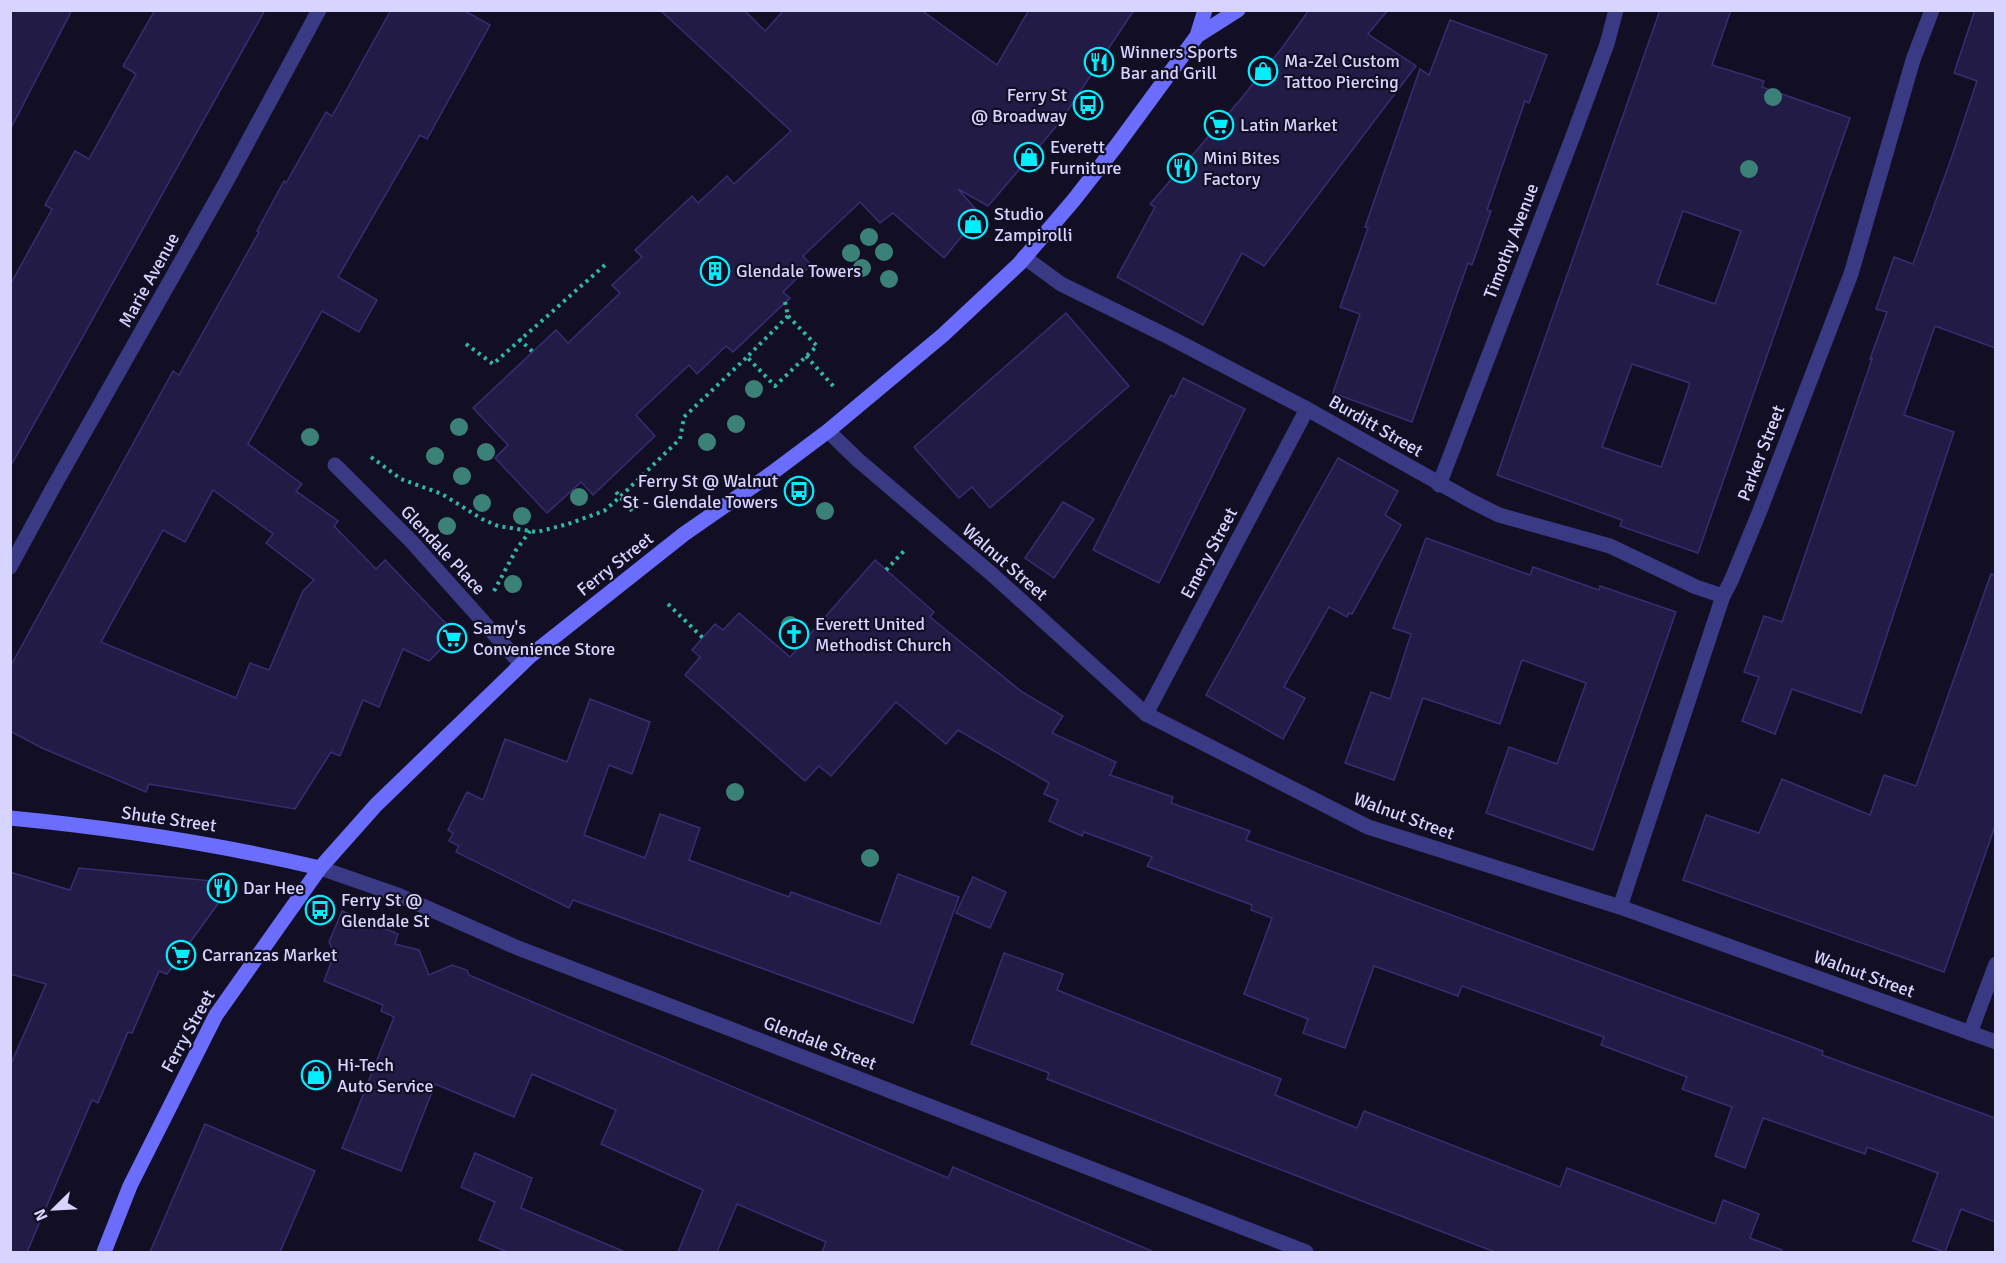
<svg xmlns="http://www.w3.org/2000/svg" width="2006" height="1263" font-family="Signika,sans-serif">
<rect width="100%" height="100%" fill="#120f25"/>
<g fill="#221b46" stroke="#382d72" stroke-width="1.5" fill-rule="evenodd">
<polygon points="10,10 72,10 10,130"/>
<polygon points="155,10 265,10 10,467 10,285 52,209 45,205 75,151 89,159 136,74 123,66"/>
<path d="M391,10h72l27,15 -63,114 -7,-4 -82,142 39,23 -18,32 -37,-21 -74,133 54,40 -6,7 42,30 -4,5 42,43 9,-9 71,74 -27,27 -26,-12 -24,58 -16,-7 -23,56 -9,-4 -36,57 -146,-25 -3,8 -104,-44 -32,-17v-64l163,-296 6,4 80,-143 -2,-1 27,-50 2,2 40,-71 6,4zM213,490l60,44 -7,9 48,37 -11,11 -34,79 -19,-7 -14,35 -135,-56 62,-112 22,12z"/>
<polygon points="660,10 744,10 765,31 784,10 921,10 997,65 1029,10 1134,10 1060,122 988,206 958,189 980,214 944,258 893,213 880,223 860,202 803,256 811,265 783,292 790,298 733,352 726,346 697,374 689,365 636,415 655,436 593,495 581,482 547,513 495,458 508,445 473,408 556,330 568,343 620,293 612,285 642,257 635,250 692,196 698,203 727,176 734,184 791,131"/>
<polygon points="1309,10 1388,10 1368,34 1416,66 1264,266 1242,253 1203,325 1117,277 1155,207 1150,204 1240,100 1282,48"/>
<path d="M1660,10h71l-19,55 52,16 -2,6 88,31 -152,435 -78,-27 2,-6 -125,-45zM1683,211l58,20 -26,73 -58,-20zM1632,364l58,19 -29,84 -59,-20z"/>
<polygon points="1975,10 1995,10 1995,348 1935,326 1904,415 1954,432 1861,713 1792,689 1775,734 1742,721 1759,677 1744,672 1764,616 1782,622 1872,359 1870,359 1887,312 1876,309 1894,257 1913,264 1952,156 1977,81 1954,73"/>
<polygon points="1450,20 1547,55 1529,103 1525,101 1487,210 1491,211 1472,265 1468,263 1412,422 1333,393 1360,314 1340,307 1368,228 1365,227 1420,69 1429,75"/>
<polygon points="1066,313 1129,386 990,508 972,487 959,498 914,447"/>
<polygon points="1183,378 1245,409 1159,583 1093,550 1171,395 1174,397"/>
<polygon points="1338,458 1398,491 1385,515 1401,525 1352,614 1349,613 1347,617 1329,607 1284,687 1305,698 1283,739 1206,695"/>
<polygon points="1063,502 1094,519 1054,578 1025,558"/>
<polygon points="1426,538 1530,575 1533,567 1599,590 1600,586 1676,612 1593,850 1486,813 1509,747 1557,764 1586,683 1522,660 1500,724 1423,698 1394,780 1345,763 1371,692 1390,699 1411,634 1393,628"/>
<polygon points="875,560 934,612 930,617 1022,692 1063,716 1052,733 1116,762 1110,775 1173,797 1171,803 1250,831 1246,840 1777,1034 1823,1051 1822,1055 1995,1118 1995,1222 1961,1209 1945,1252 1913,1241 1938,1173 1867,1147 1865,1154 1763,1118 1745,1168 1715,1156 1732,1107 1682,1089 1687,1077 1601,1045 1604,1037 1462,986 1458,996 1374,966 1345,1048 1303,1033 1308,1019 1244,994 1272,918 1251,910 1252,905 1147,866 1152,857 1084,832 1082,836 1049,821 1058,800 1044,794 1049,783 958,730 946,744 896,702 831,776 819,766 805,781 685,675 700,657 692,650 715,624 723,630 739,613 790,657"/>
<polygon points="1991,574 1995,575 1995,826 1944,972 1683,880 1706,815 1759,833 1782,779 1870,815 1884,775 1916,786"/>
<polygon points="590,699 650,722 632,774 609,765 584,835 645,858 660,814 700,828 689,860 789,897 791,892 880,924 898,874 959,897 913,1023 573,900 569,908 456,852 459,846 449,841 453,833 448,830 467,792 483,800 505,739 567,762"/>
<polygon points="79,868 233,883 167,974 159,971 132,1033 128,1032 98,1103 92,1100 27,1252 10,1252 10,1066 46,984 10,974 10,872 70,890"/>
<polygon points="973,877 1006,892 990,928 956,913"/>
<polygon points="342,911 398,934 395,944 419,950 429,975 452,965 467,970 469,975 948,1178 953,1167 1154,1252 822,1252 826,1242 737,1204 717,1252 678,1252 703,1190 601,1144 616,1110 532,1074 514,1117 435,1084 401,1171 342,1148 394,1017 381,1011 383,1005 324,981 334,954 329,942"/>
<polygon points="1004,953 1063,974 1057,990 1281,1079 1275,1095 1357,1128 1364,1111 1560,1187 1567,1168 1715,1224 1723,1200 1759,1214 1750,1238 1782,1250 1781,1252 1495,1252 1333,1190 1047,1079 1049,1073 971,1044"/>
<polygon points="205,1124 315,1171 280,1252 150,1252"/>
<polygon points="475,1153 532,1178 521,1208 625,1252 507,1252 479,1240 495,1202 461,1187"/>
</g>
<g fill="none" stroke-linecap="round" stroke-linejoin="round">
<g stroke="#2fb7a9" stroke-width="4" stroke-dasharray="3 4.5" stroke-linecap="butt">
<polyline points="785,302 788,316"/>
<polygon points="788,316 817,346 775,386 747,357"/>
<polyline points="519,339 533,352"/>
<polyline points="466,344 493,364 606,264"/>
<polyline points="806,356 835,388"/>
<polyline points="371,457 401,479 442,494 482,519 498,526 537,532 568,524 604,511 620,497 680,439 684,417 747,357"/>
<polyline points="616,492 632,511"/>
<polyline points="886,570 904,551"/>
<polyline points="494,591 516,550 530,531"/>
<polyline points="668,604 703,638"/>
</g>
<g stroke="#3a3a84" stroke-width="15">
<polyline points="1024,257 1061,284 1171,338 1307,409 1471,501 1499,515 1610,546 1696,587 1723,596"/>
<polyline points="335,465 412,542 521,664"/>
<polyline points="1439,485 1573,136 1607,44 1616,10"/>
<polyline points="10,567 54,486 225,184 319,10"/>
<polyline points="1146,714 1307,409"/>
<polyline points="1620,907 1723,596 1731,581 1759,513 1851,274 1913,60 1932,10"/>
<polyline points="1970,1033 1996,964"/>
</g>
<g stroke="#3a3a84" stroke-width="15">
<polyline points="828,431 858,460 994,576 1146,714 1368,827 1620,907 1996,1042"/>
<polyline points="320,868 398,895 518,948 728,1028 1306,1252"/>
</g>
<g stroke="#6b6dfe" stroke-width="15">
<polyline points="1197,36 1238,10"/>
<path d="M10,818c105,10 208,26 310,50"/>
<polyline points="104,1252 130,1186 216,1015 320,868 376,805 530,656 684,534 772,473 828,431 943,335 1019,264 1073,201 1117,145 1197,36 1205,10"/>
</g>
</g>
<g fill="#3c8177">
<circle cx="1773" cy="97" r="9"/>
<circle cx="1749" cy="169" r="9"/>
<circle cx="869" cy="237" r="9"/>
<circle cx="884" cy="252" r="9"/>
<circle cx="851" cy="253" r="9"/>
<circle cx="862" cy="268" r="9"/>
<circle cx="889" cy="279" r="9"/>
<circle cx="754" cy="389" r="9"/>
<circle cx="736" cy="424" r="9"/>
<circle cx="459" cy="427" r="9"/>
<circle cx="310" cy="437" r="9"/>
<circle cx="707" cy="442" r="9"/>
<circle cx="486" cy="452" r="9"/>
<circle cx="435" cy="456" r="9"/>
<circle cx="462" cy="476" r="9"/>
<circle cx="579" cy="497" r="9"/>
<circle cx="482" cy="503" r="9"/>
<circle cx="825" cy="511" r="9"/>
<circle cx="522" cy="516" r="9"/>
<circle cx="447" cy="526" r="9"/>
<circle cx="513" cy="584" r="9"/>
<circle cx="790" cy="625" r="9"/>
<circle cx="735" cy="792" r="9"/>
<circle cx="870" cy="858" r="9"/>
</g>
<defs>
<g id="restaurant-ring" transform="scale(1.5)"><circle r="9.5" fill="#120f25" stroke="#01eefd" stroke-width="1.5"/><path d="M-5-6h1v4h1v-4h1v4h1v-4h1v5L-1.5 .5V6h-2V.5L-5-1ZM5-6V6H3V1.5H1.5Q1.5-4 5-6Z" fill="#01eefd"/></g>
<g id="shop-ring" transform="scale(1.5)"><circle r="9.5" fill="#120f25" stroke="#01eefd" stroke-width="1.5"/><path d="M-5-2.5h2.3a2.7 3.5 0 0 1 5.4 0H5L5.5 6h-11ZM-1.5-2.5h3a1.5 2.3 0 0 0-3 0Z" fill="#01eefd"/></g>
<g id="bus-ring" transform="scale(1.5)"><circle r="9.5" fill="#120f25" stroke="#01eefd" stroke-width="1.5"/><path d="M-5-6H5V4H4V6H2V4H-2V6H-4V4H-5ZM-3.5-4V0h7V-4ZM-3.5 1.2v1.5H-2V1.2ZM2 1.2v1.5H3.5V1.2Z" fill="#01eefd"/></g>
<g id="supermarket-ring" transform="scale(1.5)"><circle r="9.5" fill="#120f25" stroke="#01eefd" stroke-width="1.5"/><path d="M-6-5.5h2.5l.6 2H6L4.5 2H-2.5L-4.4-4H-6ZM-1.5 3.2a1.3 1.3 0 1 0 .1 0ZM3 3.2a1.3 1.3 0 1 0 .1 0Z" fill="#01eefd"/></g>
<g id="building-ring" transform="scale(1.5)"><circle r="9.5" fill="#120f25" stroke="#01eefd" stroke-width="1.5"/><path d="M-4-6H4V6H1V3H-1V6H-4ZM-2.5-4.3h1.7v1.8h-1.7ZM.8-4.3h1.7v1.8H.8ZM-2.5-1h1.7V.8h-1.7ZM.8-1h1.7V.8H.8Z" fill="#01eefd"/></g>
<g id="church-ring" transform="scale(1.5)"><circle r="9.5" fill="#120f25" stroke="#01eefd" stroke-width="1.5"/><path d="M-1.2-6h2.4v3.5h3.3v2.4h-3.3V6h-2.4V-.1h-3.3v-2.4h3.3Z" fill="#01eefd"/></g>
</defs>
<g fill-rule="evenodd">
<use href="#restaurant-ring" x="1099" y="62"/>
<use href="#shop-ring" x="1263" y="71"/>
<use href="#bus-ring" x="1088" y="105"/>
<use href="#supermarket-ring" x="1219" y="125"/>
<use href="#shop-ring" x="1029" y="157"/>
<use href="#restaurant-ring" x="1182" y="168"/>
<use href="#shop-ring" x="973" y="224"/>
<use href="#building-ring" x="715" y="271"/>
<use href="#bus-ring" x="799" y="491"/>
<use href="#church-ring" x="794" y="634"/>
<use href="#supermarket-ring" x="452" y="638"/>
<use href="#restaurant-ring" x="222" y="888"/>
<use href="#bus-ring" x="320" y="910"/>
<use href="#supermarket-ring" x="181" y="955"/>
<use href="#shop-ring" x="316" y="1075"/>
</g>
<g text-anchor="middle" stroke-width="4.5" stroke-linejoin="round" paint-order="stroke">
<g font-size="18" fill="#d7d4ff" stroke="#120f25" text-anchor="start">
<text x="1120" y="58">Winners Sports<tspan x="1120" dy="21">Bar and Grill</tspan></text>
<text x="1284" y="67">Ma-Zel Custom<tspan x="1284" dy="21">Tattoo Piercing</tspan></text>
<text x="1067" y="101" text-anchor="end">Ferry St<tspan x="1067" dy="21">@ Broadway</tspan></text>
<text x="1240" y="131">Latin Market</text>
<text x="1050" y="153">Everett<tspan x="1050" dy="21">Furniture</tspan></text>
<text x="1203" y="164">Mini Bites<tspan x="1203" dy="21">Factory</tspan></text>
<text x="994" y="220">Studio<tspan x="994" dy="21">Zampirolli</tspan></text>
<text x="736" y="277">Glendale Towers</text>
<text x="778" y="487" text-anchor="end">Ferry St @ Walnut<tspan x="778" dy="21">St - Glendale Towers</tspan></text>
<text x="815" y="630">Everett United<tspan x="815" dy="21">Methodist Church</tspan></text>
<text x="473" y="634">Samy's<tspan x="473" dy="21">Convenience Store</tspan></text>
<text x="243" y="894">Dar Hee</text>
<text x="341" y="906">Ferry St @<tspan x="341" dy="21">Glendale St</tspan></text>
<text x="202" y="961">Carranzas Market</text>
<text x="337" y="1071">Hi-Tech<tspan x="337" dy="21">Auto Service</tspan></text>
</g>
<g font-size="18" fill="#d7d4ff" stroke="#120f25">
<text transform="translate(1511 241) rotate(-69)" y="6">Timothy Avenue</text>
<text transform="translate(149 280) rotate(-61)" y="6">Marie Avenue</text>
<text transform="translate(1376 426) rotate(30)" y="6">Burditt Street</text>
<text transform="translate(1761 453) rotate(-69)" y="6">Parker Street</text>
<text transform="translate(443 550) rotate(47)" y="6">Glendale Place</text>
<text transform="translate(1209 553) rotate(-62)" y="6">Emery Street</text>
<text transform="translate(1005 562) rotate(41)" y="6">Walnut Street</text>
<text transform="translate(615 564) rotate(-38)" y="6">Ferry Street</text>
<text transform="translate(1404 816) rotate(20)" y="6">Walnut Street</text>
<text transform="translate(169 819) rotate(8)" y="6">Shute Street</text>
<text transform="translate(1864 974) rotate(20)" y="6">Walnut Street</text>
<text transform="translate(188 1031) rotate(-61)" y="6">Ferry Street</text>
<text transform="translate(820 1043) rotate(21)" y="6">Glendale Street</text>
</g>
</g>
<rect width="2006" height="1263" fill="none" stroke="#d7d4ff" stroke-width="24"/>
<g transform="translate(54 1209) rotate(246)" stroke="#120f25" stroke-width="4.5" paint-order="stroke">
<path d="M0-4.5L10 22L0 15L-10 22Z" fill="#d7d4ff"/>
<text y="-9" font-size="16" font-weight="bold" text-anchor="middle" fill="#d7d4ff">N</text>
</g>
</svg>
